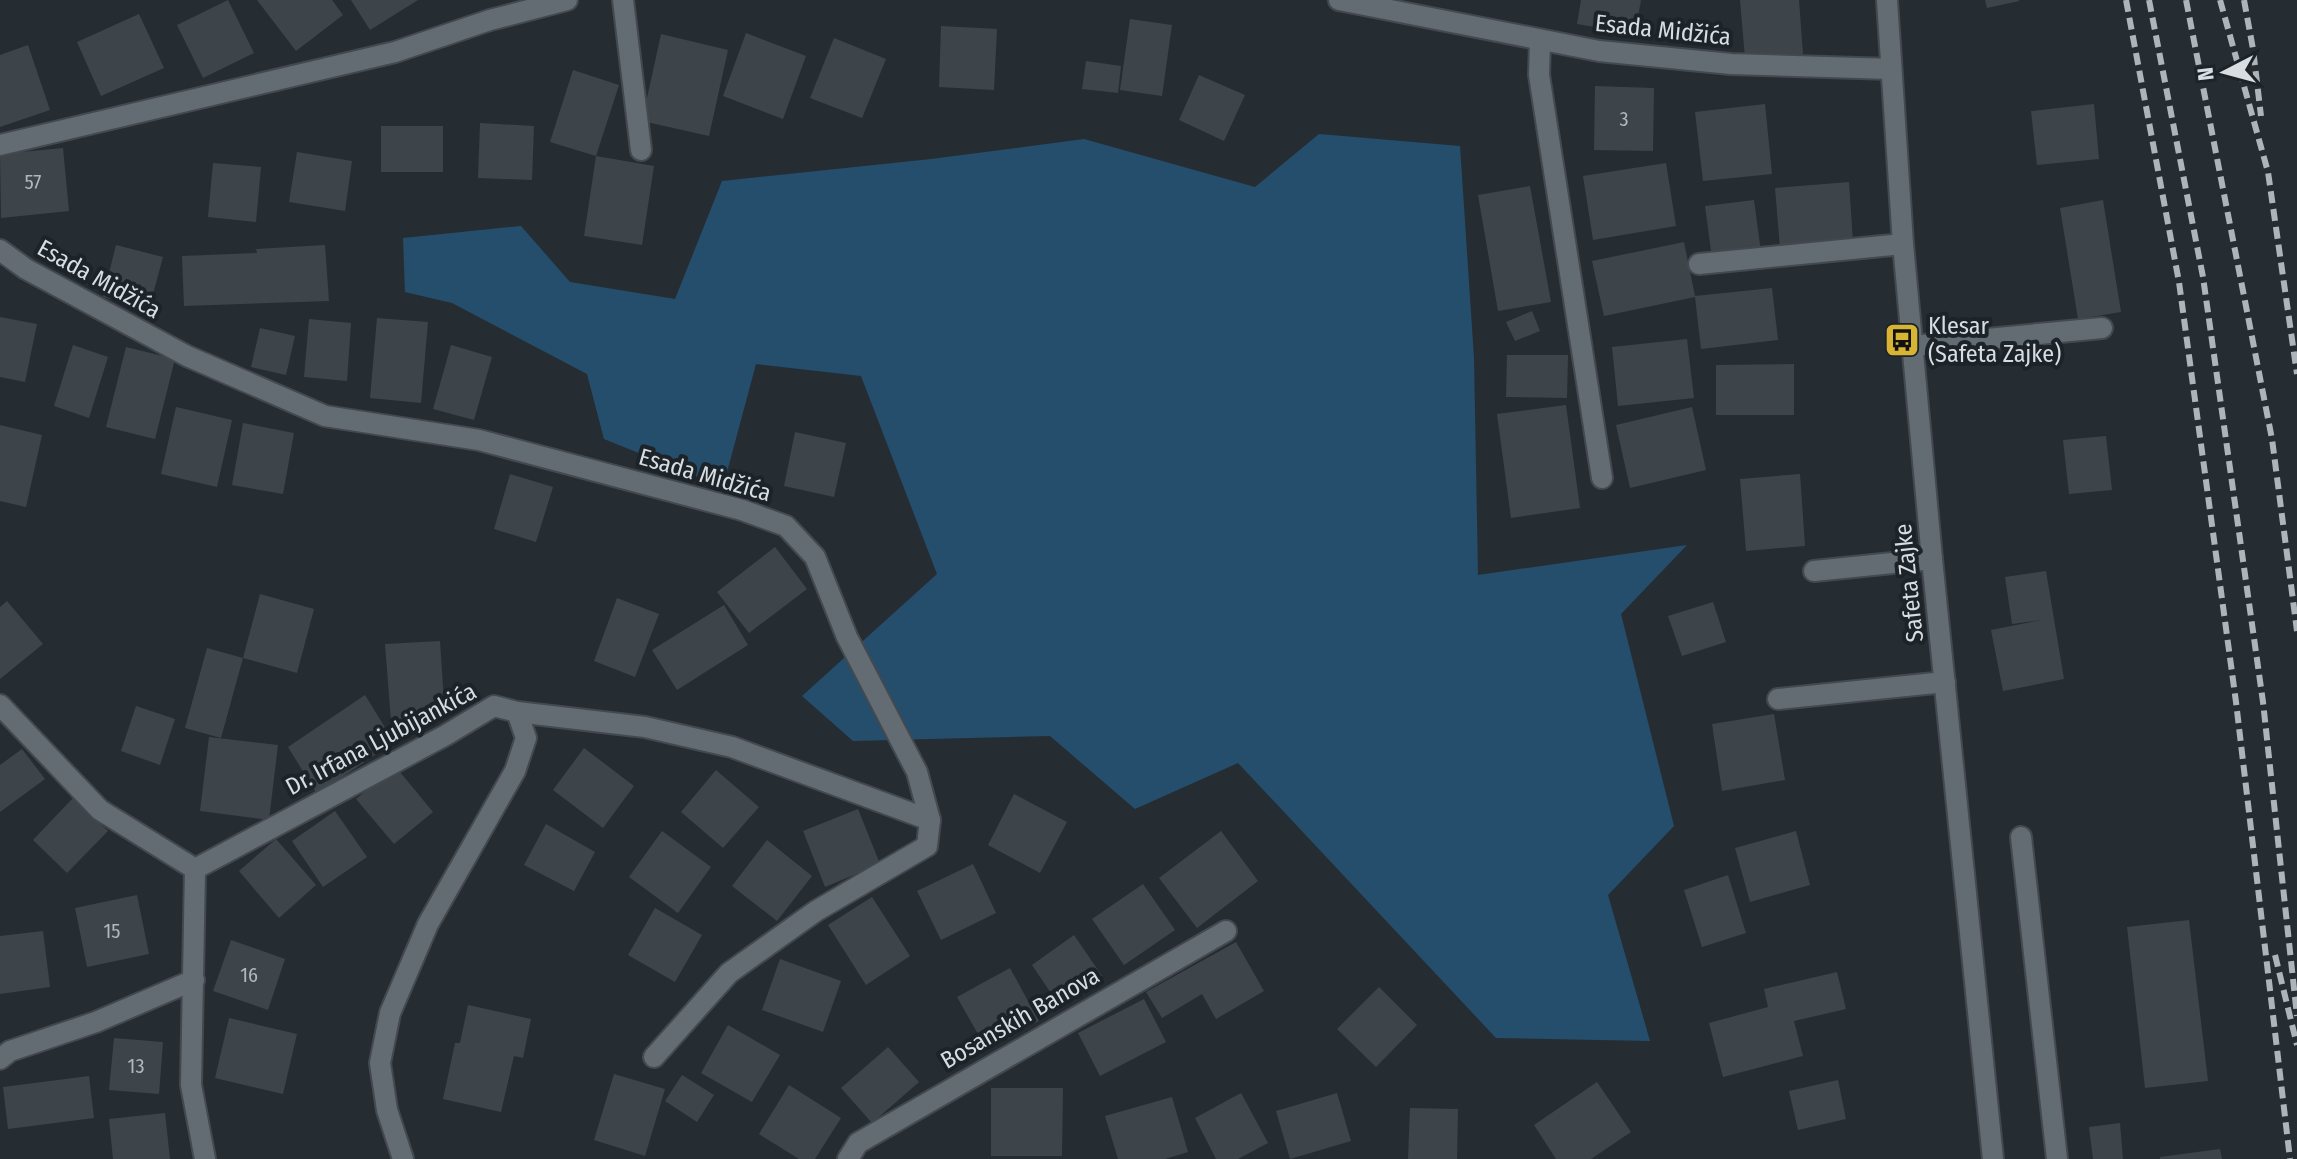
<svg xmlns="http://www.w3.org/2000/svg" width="2297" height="1159" font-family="'Fira Sans Condensed',sans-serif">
<rect width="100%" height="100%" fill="#252d33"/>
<polygon fill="#254e6d" points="1319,134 1460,146 1474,358 1478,575 1687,545 1621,614 1674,826 1608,895 1650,1041 1496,1038 1238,763 1135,809 1050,736 853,741 802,696 937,574 861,376 756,364 723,487 604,439 587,374 452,303 405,292 403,238 521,226 570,282 675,299 722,181 931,159 1084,139 1255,187"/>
<g fill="#3d454b">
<polygon points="228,0 254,53 203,78 177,25"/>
<polygon points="257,0 332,0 343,15 296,51"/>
<polygon points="351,0 418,0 370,30"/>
<polygon points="1581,0 1641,0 1635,34 1577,24"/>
<polygon points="1740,0 1799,0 1803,54 1745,58"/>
<polygon points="1985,0 2019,0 2019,1 1987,8"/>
<polygon points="139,14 164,68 101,96 77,42"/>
<polygon points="1130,19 1172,25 1162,96 1120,90"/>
<polygon points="941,26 997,29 994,90 939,87"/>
<polygon points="746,33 806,56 783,119 723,96"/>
<polygon points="661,34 728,50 709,136 642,121"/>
<polygon points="834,38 886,59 862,118 810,98"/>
<polygon points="28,45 50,110 0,127 0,55"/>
<polygon points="1086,61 1121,66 1118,93 1082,89"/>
<polygon points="573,70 619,85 596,156 550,142"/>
<polygon points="1199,75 1245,95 1224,141 1179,120"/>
<polygon points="1595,86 1654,88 1653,151 1594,150"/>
<polygon points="1765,104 1772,174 1703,181 1695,112"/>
<polygon points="2094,104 2099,159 2037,165 2031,111"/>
<polygon points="480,123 534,126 532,180 478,178"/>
<rect x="381" y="126" width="62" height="46"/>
<polygon points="63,148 69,211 1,218 0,154"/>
<polygon points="297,152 352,161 345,211 289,202"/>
<polygon points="596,156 654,166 642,245 584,236"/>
<polygon points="213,163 261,167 256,222 208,217"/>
<polygon points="1666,163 1676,226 1593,240 1583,176"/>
<polygon points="1849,182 1853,242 1780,248 1775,188"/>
<polygon points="1530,186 1551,302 1498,311 1478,195"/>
<polygon points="1754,200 1761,252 1712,258 1705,206"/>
<polygon points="2103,200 2121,312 2078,319 2060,208"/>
<polygon points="1684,242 1695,296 1772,288 1778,340 1701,349 1695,297 1604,316 1592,261"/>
<polygon points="116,245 163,257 149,309 103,297"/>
<polygon points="325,245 329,301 184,306 182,256 257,253 256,249"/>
<polygon points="1532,311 1540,331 1515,341 1506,322"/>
<polygon points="0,317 37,324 25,382 0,377"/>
<polygon points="377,318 428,322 421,403 370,398"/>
<polygon points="309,319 351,323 347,381 304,377"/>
<polygon points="260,328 295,336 286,375 251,367"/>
<polygon points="1687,339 1694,398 1618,406 1612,347"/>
<polygon points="73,345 108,357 89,418 54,406"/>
<polygon points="451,345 492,357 474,420 433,409"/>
<polygon points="126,347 175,359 155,439 106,427"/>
<polygon points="1507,355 1568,355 1567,398 1506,397"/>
<polygon points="1794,364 1794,415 1716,415 1716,365"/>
<polygon points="1566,405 1580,508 1511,518 1497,414"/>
<polygon points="176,407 232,420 217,487 161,474"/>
<polygon points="1692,407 1706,470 1630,488 1616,425"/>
<polygon points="243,423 294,433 283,494 232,485"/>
<polygon points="0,425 42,435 26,507 0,501"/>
<polygon points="795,432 846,443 834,497 784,486"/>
<polygon points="2106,436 2112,490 2069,494 2063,440"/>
<polygon points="510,474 553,487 536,542 494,529"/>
<polygon points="1800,474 1805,546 1746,551 1740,479"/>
<polygon points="775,547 807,589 749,633 717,592"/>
<polygon points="2046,571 2064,679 2003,691 1991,630 2041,620 2012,624 2005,577"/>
<polygon points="260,594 314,609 297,673 243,658"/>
<polygon points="617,598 659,614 635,677 594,661"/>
<polygon points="7,601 43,644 0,679 0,607"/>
<polygon points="1713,602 1726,642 1682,656 1668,616"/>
<polygon points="724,605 748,645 677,690 652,650"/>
<polygon points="440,641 445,717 391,721 385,644"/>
<polygon points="207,648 243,658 221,738 185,728"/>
<polygon points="365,695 394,742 317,794 288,747"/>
<polygon points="136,706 175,719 160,765 121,751"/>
<polygon points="1774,714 1785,780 1722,791 1712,724"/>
<polygon points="209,737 278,745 269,820 200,811"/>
<polygon points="584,748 634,786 603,828 553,790"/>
<polygon points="22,749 45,779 0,812 0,765"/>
<polygon points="395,766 433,812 394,844 356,799"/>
<polygon points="716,770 759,807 723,848 681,812"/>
<polygon points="1014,794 1067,822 1040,873 988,845"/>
<polygon points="73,798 108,831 67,873 33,840"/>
<polygon points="858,809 880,864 825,887 803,831"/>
<polygon points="335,811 367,857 323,887 292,841"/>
<polygon points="546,824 595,852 574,891 524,865"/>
<polygon points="662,831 711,867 678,913 629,877"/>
<polygon points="1221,831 1258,881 1197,928 1159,878"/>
<polygon points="1796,831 1810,885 1750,902 1735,848"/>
<polygon points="276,839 316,885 279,918 239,871"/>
<polygon points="767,840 812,876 777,921 732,886"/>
<polygon points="973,864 996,913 941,940 917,891"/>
<polygon points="1728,875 1746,933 1702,947 1684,890"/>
<polygon points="1143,884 1175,930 1124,965 1092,919"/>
<polygon points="137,895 149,954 87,967 75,908"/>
<polygon points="872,897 910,956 866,985 828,925"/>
<polygon points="655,908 702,935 675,982 628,955"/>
<polygon points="2189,920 2208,1081 2145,1088 2127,927"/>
<polygon points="43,931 50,987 0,994 0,936"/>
<polygon points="1074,935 1102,976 1059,1005 1032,965"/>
<polygon points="231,940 285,959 268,1010 213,991"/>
<polygon points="1236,942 1264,991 1216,1019 1202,994 1162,1018 1146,992"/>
<polygon points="780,959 841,981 823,1032 762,1010"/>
<polygon points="1010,968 1039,1021 987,1050 957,997"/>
<polygon points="1837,972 1846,1009 1794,1021 1803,1056 1723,1077 1709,1023 1768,1007 1764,989"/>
<polygon points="1379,987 1417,1025 1376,1067 1337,1029"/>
<polygon points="1144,999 1166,1042 1100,1076 1078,1033"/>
<polygon points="468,1005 531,1019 523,1058 514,1056 501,1112 443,1099 455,1043 460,1043"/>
<polygon points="229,1018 297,1034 283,1094 215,1078"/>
<polygon points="728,1025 780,1055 752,1102 701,1073"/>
<polygon points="114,1038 163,1042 159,1094 109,1090"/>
<polygon points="888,1047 919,1082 872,1123 841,1088"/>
<polygon points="614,1074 665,1089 645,1156 594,1140"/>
<polygon points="682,1075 714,1095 697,1122 665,1101"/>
<polygon points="89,1076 94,1118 8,1129 3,1087"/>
<polygon points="1838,1080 1846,1119 1798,1130 1789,1091"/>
<polygon points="1597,1082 1631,1132 1591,1159 1556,1159 1534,1125"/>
<polygon points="789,1085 841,1118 815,1159 799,1159 759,1134"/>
<polygon points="991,1088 1063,1088 1062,1156 991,1156"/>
<polygon points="1241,1093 1268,1143 1238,1159 1216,1159 1195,1118"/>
<polygon points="1337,1093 1351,1141 1290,1159 1276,1111"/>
<polygon points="1172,1097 1188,1152 1165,1159 1118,1159 1105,1116"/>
<polygon points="1410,1108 1458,1109 1457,1159 1408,1159"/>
<polygon points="165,1113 170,1159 113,1159 109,1119"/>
<polygon points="2120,1123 2123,1159 2093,1159 2089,1127"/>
<polygon points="2220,1149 2222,1159 2160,1159 2160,1157"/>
</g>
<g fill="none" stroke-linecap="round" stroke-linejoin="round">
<g stroke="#43494e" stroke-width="24">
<g id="service">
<polyline points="1913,346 2102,328"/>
<polyline points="1814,571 1932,559"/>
<polyline points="1778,699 1945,682"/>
<polyline points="2021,837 2057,1159"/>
</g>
</g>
<g stroke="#43494e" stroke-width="24">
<g id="minor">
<polyline points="623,0 641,150"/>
<polyline points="1339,0 1599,51 1731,64 1891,69"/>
<polyline points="1540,40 1539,75 1602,478"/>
<polyline points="0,145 395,52 490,20 567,0"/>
<polyline points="0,250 26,269 187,356 325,416 479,440 742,510 786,526 815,557 847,637 917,772 930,820 927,846 816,911 729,973 654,1057"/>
<polyline points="1699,264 1903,244"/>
<polyline points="0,705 100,810 195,869"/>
<polyline points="517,712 645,727 732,747 930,820"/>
<polyline points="195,869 446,735 494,706 517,712 526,738 515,771 428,924 390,1013 380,1063 387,1110 403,1159"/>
<polyline points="195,869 191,1085 205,1159"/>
<polyline points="0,1059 10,1051 96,1022 194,980"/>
<polyline points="848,1159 858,1143 1226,931"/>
</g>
</g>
<g stroke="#43494e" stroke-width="24">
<polyline id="secondary" points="1887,0 1903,244 1932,559 1993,1159"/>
</g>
<use href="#service" stroke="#646c73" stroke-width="20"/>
<use href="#minor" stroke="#646c73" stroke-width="20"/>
<use href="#secondary" stroke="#646c73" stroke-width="20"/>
<g stroke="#aeb4b8" stroke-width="6" stroke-dasharray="12 6" stroke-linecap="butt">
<polyline points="2126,0 2179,282 2236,702 2290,1159"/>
<polyline points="2149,0 2203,277 2263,702 2297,1016"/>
<polyline points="2186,0 2272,439 2297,631"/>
<polyline points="2220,0 2268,172 2297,374"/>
<polyline points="2244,0 2253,49 2261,116"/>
<polyline points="2275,955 2297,1045"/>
</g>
</g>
<defs>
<g id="bus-square" transform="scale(1.8)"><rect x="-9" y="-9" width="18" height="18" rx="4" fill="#d7b434" stroke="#1c2329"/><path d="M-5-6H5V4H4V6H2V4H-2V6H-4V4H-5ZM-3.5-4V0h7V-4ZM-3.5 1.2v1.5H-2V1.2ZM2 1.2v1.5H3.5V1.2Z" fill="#111"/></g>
</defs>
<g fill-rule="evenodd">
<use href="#bus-square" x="1902" y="340"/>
</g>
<g text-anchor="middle" stroke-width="8" stroke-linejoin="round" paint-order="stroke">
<g font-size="20" fill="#b1b7bc">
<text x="1624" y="126">3</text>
<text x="33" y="189">57</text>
<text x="112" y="938">15</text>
<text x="249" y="982">16</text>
<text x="136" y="1073">13</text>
</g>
<g font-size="24" fill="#d8dde1" stroke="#1c2329">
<text transform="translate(1663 30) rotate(6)" y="8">Esada Midžića</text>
<text transform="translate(99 279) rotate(29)" y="8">Esada Midžića</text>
<text transform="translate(705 475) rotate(16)" y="8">Esada Midžića</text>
<text transform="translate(1909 583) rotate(-96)" y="8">Safeta Zajke</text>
<text transform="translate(381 739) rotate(-28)" y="8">Dr. Irfana Ljubijankića</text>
<text transform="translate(1020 1018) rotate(-30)" y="8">Bosanskih Banova</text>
</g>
<g font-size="24" fill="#d8dde1" stroke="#1c2329" text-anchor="start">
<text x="1928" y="334">Klesar<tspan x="1928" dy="28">(Safeta Zajke)</tspan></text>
</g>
</g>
<g transform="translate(2225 72) rotate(264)" stroke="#1c2329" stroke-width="6" paint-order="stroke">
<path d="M0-6L14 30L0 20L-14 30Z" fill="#d8dde1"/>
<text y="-12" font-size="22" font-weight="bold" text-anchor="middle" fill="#d8dde1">N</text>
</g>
</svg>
